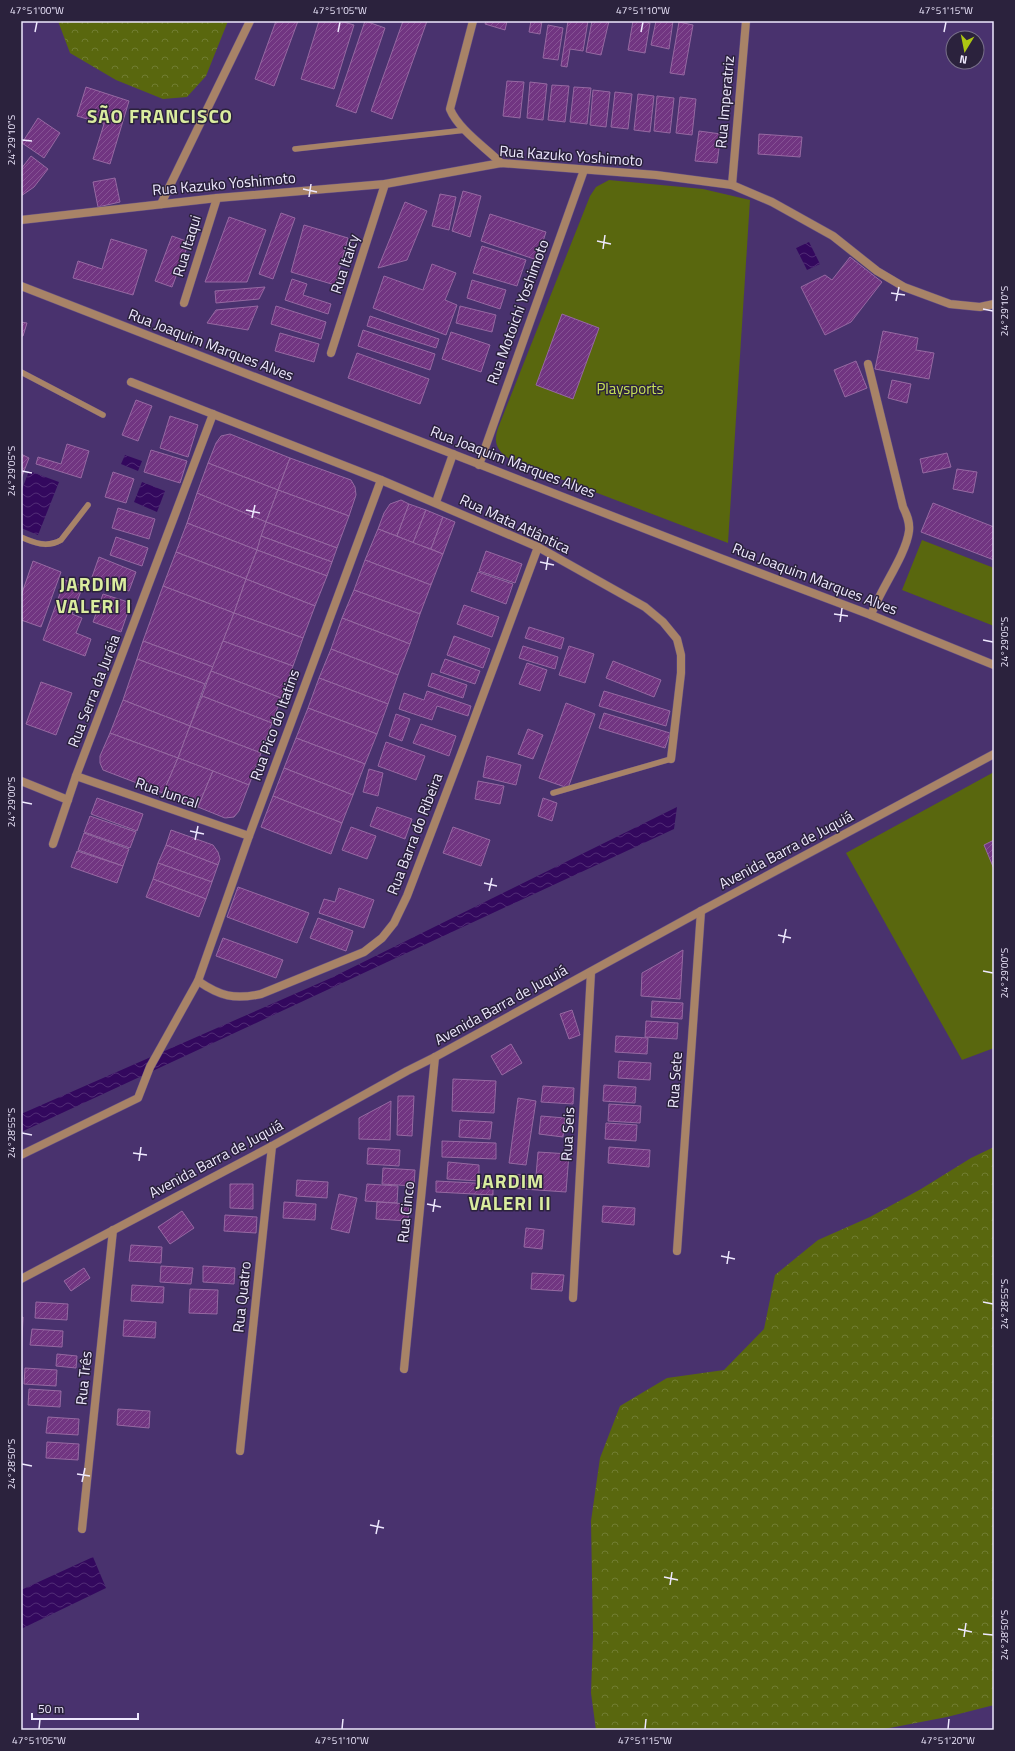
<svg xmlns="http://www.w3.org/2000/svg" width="1015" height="1751" font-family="'Titillium Web',sans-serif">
<defs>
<pattern id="forest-crowns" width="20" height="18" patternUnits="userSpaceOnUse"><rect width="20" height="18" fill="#59670e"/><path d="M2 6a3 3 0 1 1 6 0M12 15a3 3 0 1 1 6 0" fill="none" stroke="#717d32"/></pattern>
<pattern id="water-waves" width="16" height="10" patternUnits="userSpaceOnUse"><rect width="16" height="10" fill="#33085e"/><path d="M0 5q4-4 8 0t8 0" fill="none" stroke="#512c76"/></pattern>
<pattern id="building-hatch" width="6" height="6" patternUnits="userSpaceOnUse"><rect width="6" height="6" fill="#713581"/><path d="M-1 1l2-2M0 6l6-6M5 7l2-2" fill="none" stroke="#865294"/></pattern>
</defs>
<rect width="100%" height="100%" fill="#49326e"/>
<g fill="url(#forest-crowns)">
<polygon points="58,21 228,21 206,76 187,97 163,99 116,80 70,53"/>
<polygon points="994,1147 994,1705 947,1717 879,1730 596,1730 591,1693 593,1636 591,1521 600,1458 620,1406 667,1378 724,1370 764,1329 775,1275 818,1240 870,1217 921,1189 971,1158"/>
</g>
<g fill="#59670e">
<path d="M609,180l94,9 47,11 -22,343 -217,-83c-14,-9 -18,-16 -13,-32l92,-232 6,-9z"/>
<polygon points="922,540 994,568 994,626 902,590"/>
<polygon points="994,772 994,1048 962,1060 846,853"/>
</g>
<g fill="url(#water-waves)">
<polygon points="809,242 820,264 807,270 796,248"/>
<polygon points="125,455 142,461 138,471 121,464"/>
<polygon points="29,471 59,482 38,535 21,528 21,492"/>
<polygon points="142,482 165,491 157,512 134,502"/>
<polygon points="677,807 674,829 21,1132 21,1114 331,978"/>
<polygon points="93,1557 106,1588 21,1629 21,1590"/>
</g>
<g fill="url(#building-hatch)" stroke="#9669a2">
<polygon points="276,21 298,21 274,86 255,79"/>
<polygon points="319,21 340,21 354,25 334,89 301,79"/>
<polygon points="365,21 385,28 356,113 336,106"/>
<polygon points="403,21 427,21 392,119 371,111"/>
<polygon points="486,21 507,21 505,30 485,24"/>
<polygon points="531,21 542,21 540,34 529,32"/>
<polygon points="568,21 588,21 583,51 570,49 567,67 561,66"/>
<polygon points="592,21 609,21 601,55 586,52"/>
<polygon points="633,21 650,23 645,53 628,50"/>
<polygon points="656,21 673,21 669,49 651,45"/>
<polygon points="679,22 693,25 684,75 670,73"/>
<polygon points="548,25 563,28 558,60 543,58"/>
<polygon points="507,81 524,82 520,118 503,116"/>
<polygon points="530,82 547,84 543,120 527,118"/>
<polygon points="552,85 569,86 565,122 548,120"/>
<polygon points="86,87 129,101 110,164 93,159 104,124 77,116"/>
<polygon points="574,87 591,88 587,124 570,122"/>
<polygon points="593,90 610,92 606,127 590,125"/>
<polygon points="615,92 632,94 628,129 611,127"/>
<polygon points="638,94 654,96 650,132 634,130"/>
<polygon points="657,96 674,98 670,133 654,131"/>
<polygon points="680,97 696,99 692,135 676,133"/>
<polygon points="38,118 60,133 44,158 22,143"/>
<polygon points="699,131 721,134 717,163 695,161"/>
<polygon points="759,134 802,137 800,157 758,154"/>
<polygon points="31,156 48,169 34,187 21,196 21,169"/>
<polygon points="115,178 120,202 98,207 93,182"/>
<polygon points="463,191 481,196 470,237 452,231"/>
<polygon points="440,194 456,197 449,230 432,226"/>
<polygon points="405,202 427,211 407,260 378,268"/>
<polygon points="281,213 295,218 273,279 259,274"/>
<polygon points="490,214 546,232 537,260 481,241"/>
<polygon points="229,217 266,230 247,282 205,282"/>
<polygon points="304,225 348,238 335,285 291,272"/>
<polygon points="172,236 189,242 172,287 155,281"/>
<polygon points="111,239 147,250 133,295 73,278 78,261 102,269"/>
<polygon points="482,246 526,260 517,286 473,273"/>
<polygon points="850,257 882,282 851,322 825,335 801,287 825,275 832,280"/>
<polygon points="432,264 456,273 445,300 457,305 446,335 373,308 384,276 423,290"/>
<polygon points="292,279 307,284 303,295 331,304 328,314 285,300"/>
<polygon points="472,280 506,290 500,309 467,298"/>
<polygon points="265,287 259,299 216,303 215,291"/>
<polygon points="258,306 248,330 207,323 216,310"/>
<polygon points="276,306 326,322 321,339 271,324"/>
<polygon points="460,306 496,315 492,332 456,323"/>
<polygon points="562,314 599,328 573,399 536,385"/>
<polygon points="370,316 439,339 436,348 367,326"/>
<polygon points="21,322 27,323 23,336 21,336"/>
<polygon points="363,330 435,354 430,370 358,346"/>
<polygon points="883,331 918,338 916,350 934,353 929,379 875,369"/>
<polygon points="451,332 490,345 481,372 442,359"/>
<polygon points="280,333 319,344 314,362 275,351"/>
<polygon points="357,353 429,379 420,404 348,378"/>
<polygon points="856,361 867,388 845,397 834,370"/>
<polygon points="892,380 911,384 907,403 888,398"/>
<polygon points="136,400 152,406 138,441 122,435"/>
<polygon points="170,416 198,425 188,457 160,448"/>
<polygon points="230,434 290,458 278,490 208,463 216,443 221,436"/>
<polygon points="67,444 89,451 81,478 36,464 38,457 61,464"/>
<polygon points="151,450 187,461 180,483 144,472"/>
<polygon points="947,453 951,467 923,473 920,459"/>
<polygon points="21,454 29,458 21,479"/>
<polygon points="290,458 351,480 355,487 356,495 349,516 278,490"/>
<polygon points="208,463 278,490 266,522 197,493"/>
<polygon points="957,469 977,472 973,493 953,489"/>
<polygon points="113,472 134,479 126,503 105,497"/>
<polygon points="278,490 349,516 337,548 266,522"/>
<polygon points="197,493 266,522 257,550 187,523"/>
<polygon points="401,500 409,504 397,536 378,529 384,513 390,504"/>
<polygon points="933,503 994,527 994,560 921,532"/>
<polygon points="409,504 426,510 413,543 397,536"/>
<polygon points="118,508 155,519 149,539 112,528"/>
<polygon points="426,510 443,517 431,549 413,543"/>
<polygon points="443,517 455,522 443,554 431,549"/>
<polygon points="266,522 337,548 332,562 261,536"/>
<polygon points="187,523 257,550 246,579 176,552"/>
<polygon points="378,529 443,554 431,585 365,560"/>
<polygon points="261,536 332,562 327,576 257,550"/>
<polygon points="116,537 148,548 142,566 110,555"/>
<polygon points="257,550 327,576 315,606 246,579"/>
<polygon points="486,551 522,564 515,583 479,571"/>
<polygon points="176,552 246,579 234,613 163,586"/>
<polygon points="99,557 136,572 129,591 92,577"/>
<polygon points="365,560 431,585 420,614 354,590"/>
<polygon points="33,561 61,572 41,627 21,620 21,596"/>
<polygon points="478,572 513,584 506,604 471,591"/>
<polygon points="246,579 315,606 303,638 234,613"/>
<polygon points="65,580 83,586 72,614 82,618 76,633 91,639 85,656 43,640"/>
<polygon points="163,586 234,613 213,667 143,641"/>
<polygon points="354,590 420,614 410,644 342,618"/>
<polygon points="103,594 131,603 121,632 93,622"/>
<polygon points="464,605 499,617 492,637 457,624"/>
<polygon points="234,613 303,638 293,666 223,641"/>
<polygon points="342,618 410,644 398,675 331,649"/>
<polygon points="529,627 564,638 561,649 525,638"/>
<polygon points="454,636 490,649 483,668 447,655"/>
<polygon points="143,641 213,667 205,684 137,659"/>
<polygon points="223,641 293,666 281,698 211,671"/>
<polygon points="523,646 558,657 555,669 519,658"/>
<polygon points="569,646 594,654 585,683 559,675"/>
<polygon points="331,649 398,675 388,704 319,678"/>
<polygon points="137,659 205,684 190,726 123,700"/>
<polygon points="445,659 480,671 475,684 440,672"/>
<polygon points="613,661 661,680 654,697 606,678"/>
<polygon points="527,663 547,670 540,691 519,684"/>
<polygon points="211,671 281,698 272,723 202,696"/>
<polygon points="432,673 467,685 463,698 428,686"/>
<polygon points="319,678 388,704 377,734 308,708"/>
<polygon points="41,682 72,693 56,735 26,724"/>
<polygon points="427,691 471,706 468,716 437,706 432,720 399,709 404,693 424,700"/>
<polygon points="604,691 670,711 666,726 599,706"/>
<polygon points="202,696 272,723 261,753 190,726"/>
<polygon points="123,700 190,726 178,758 110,733"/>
<polygon points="566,703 595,714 568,788 539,778"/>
<polygon points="308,708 377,734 365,764 296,738"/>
<polygon points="604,713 670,733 665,748 599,728"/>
<polygon points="396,714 410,719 402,741 389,736"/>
<polygon points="421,724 456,736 449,756 413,743"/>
<polygon points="190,726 261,753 249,785 178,758"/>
<polygon points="528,729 543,735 533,759 518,754"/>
<polygon points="110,733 178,758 163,793 103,770 100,763 100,756"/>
<polygon points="296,738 365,764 353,795 284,768"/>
<polygon points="386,742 425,756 416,780 378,766"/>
<polygon points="487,756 521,765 516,785 483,777"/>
<polygon points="178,758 213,771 198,807 163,793"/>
<polygon points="284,768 353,795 342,823 273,796"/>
<polygon points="369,769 383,773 378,796 363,792"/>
<polygon points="213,771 249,785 239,811 234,817 225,818 198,807"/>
<polygon points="478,781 504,786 500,804 475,799"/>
<polygon points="273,796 342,823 331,854 261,827"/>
<polygon points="97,798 143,814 137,831 91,814"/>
<polygon points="543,798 557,803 552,821 538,816"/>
<polygon points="377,807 412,819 405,839 370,826"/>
<polygon points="90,816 136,832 130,848 84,832"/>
<polygon points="351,827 376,836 367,859 342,850"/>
<polygon points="453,827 490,840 481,866 443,853"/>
<polygon points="171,830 213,845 218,852 220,859 218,865 166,845"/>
<polygon points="84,833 129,849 123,866 78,850"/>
<polygon points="994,840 994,869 984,845"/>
<polygon points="166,845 218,865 212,882 158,863"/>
<polygon points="77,851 123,866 117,883 71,867"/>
<polygon points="158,863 212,882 206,899 153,879"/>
<polygon points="153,879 206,899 199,917 146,897"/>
<polygon points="238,887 309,913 297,943 227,917"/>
<polygon points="339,888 374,900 364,928 319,913 324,899 335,902"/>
<polygon points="318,918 353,931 346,951 310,938"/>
<polygon points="223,938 283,960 276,978 216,956"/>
<polygon points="683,950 680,999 641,996 642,973"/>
<polygon points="652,1001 683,1003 682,1019 651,1017"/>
<polygon points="572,1010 580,1035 569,1039 560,1014"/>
<polygon points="646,1021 678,1023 677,1039 645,1037"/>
<polygon points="616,1036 648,1038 647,1054 615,1052"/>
<polygon points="511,1044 522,1063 502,1075 491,1056"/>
<polygon points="619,1061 651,1063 650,1080 618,1078"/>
<polygon points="453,1079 496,1081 494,1113 452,1111"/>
<polygon points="604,1085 636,1087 635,1103 603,1101"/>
<polygon points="543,1086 574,1088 573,1104 541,1102"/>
<polygon points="398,1096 414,1096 412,1136 397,1135"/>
<polygon points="518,1098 536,1101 526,1165 509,1163"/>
<polygon points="391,1101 390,1140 359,1139 359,1118"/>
<polygon points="609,1104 641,1106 640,1123 608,1121"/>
<polygon points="541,1116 565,1118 563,1137 539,1134"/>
<polygon points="460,1120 492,1122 490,1139 459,1137"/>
<polygon points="606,1123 637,1125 636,1141 605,1139"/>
<polygon points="442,1141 496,1143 496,1159 442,1157"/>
<polygon points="609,1147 650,1150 649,1167 608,1163"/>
<polygon points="368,1148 400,1150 399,1166 367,1164"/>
<polygon points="538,1152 569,1154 566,1192 509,1188 510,1174 536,1176"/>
<polygon points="448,1162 479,1165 479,1181 447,1179"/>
<polygon points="383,1168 415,1170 414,1186 382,1184"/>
<polygon points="297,1180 328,1182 327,1198 296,1196"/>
<polygon points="436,1181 493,1184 493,1195 436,1192"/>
<polygon points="230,1184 253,1184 253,1209 230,1208"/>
<polygon points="367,1184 398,1186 397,1203 365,1201"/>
<polygon points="339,1194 357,1198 349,1233 331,1229"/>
<polygon points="284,1202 316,1204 315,1220 283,1218"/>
<polygon points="377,1202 409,1204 408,1221 376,1219"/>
<polygon points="603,1206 635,1208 634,1225 602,1222"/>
<polygon points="182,1211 194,1228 170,1244 158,1227"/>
<polygon points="225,1215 257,1217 256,1233 224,1231"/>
<polygon points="526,1228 544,1230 542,1249 524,1247"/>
<polygon points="131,1245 162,1247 161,1263 129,1261"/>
<polygon points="161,1266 193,1268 191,1284 160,1282"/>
<polygon points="203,1266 235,1268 234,1284 203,1282"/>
<polygon points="84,1268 90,1278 71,1291 64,1281"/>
<polygon points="532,1273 564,1275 562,1291 531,1289"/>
<polygon points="132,1285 164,1287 163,1303 131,1301"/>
<polygon points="190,1289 218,1290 217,1314 189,1313"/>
<polygon points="36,1302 68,1304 67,1320 35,1318"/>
<polygon points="21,1317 23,1317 21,1363"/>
<polygon points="124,1320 156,1322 155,1338 123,1336"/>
<polygon points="32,1329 63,1331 62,1347 30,1345"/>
<polygon points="57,1354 77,1356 76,1368 56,1366"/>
<polygon points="25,1368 57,1370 56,1386 24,1384"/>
<polygon points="29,1389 61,1391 60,1407 28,1405"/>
<polygon points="118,1409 150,1411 149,1428 117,1425"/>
<polygon points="48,1417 79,1419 78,1435 46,1433"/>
<polygon points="47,1442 79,1444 78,1460 46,1458"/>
</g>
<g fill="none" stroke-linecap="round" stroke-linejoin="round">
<g stroke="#634f85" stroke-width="6">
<g id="service">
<polyline points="295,149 466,130"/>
<polyline points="21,372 103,415"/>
<path d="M21,537c13,6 26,11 40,3l27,-35"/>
<polyline points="553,793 671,759"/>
</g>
</g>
<g stroke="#634f85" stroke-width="9">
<g id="minor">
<path d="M473,21l-23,88c8,20 36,39 51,54"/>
<polyline points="732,185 746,21"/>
<polyline points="161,204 250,21"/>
<polyline points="21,220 217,198 385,184 501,163 656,175 732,185 772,202 833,236 877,271 904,287 950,304 980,307 994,304"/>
<polyline points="21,286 720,558 871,615 994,665"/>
<polyline points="184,303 217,198"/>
<polyline points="331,353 385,184"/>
<path d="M868,364l35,143c4,8 7,15 6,24 -3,24 -29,59 -38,84"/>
<polyline points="131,382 381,480 538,547 645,607 663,622 677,639 681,655 681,673 671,759"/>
<polyline points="479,465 584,170"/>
<polyline points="436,502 453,454"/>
<polyline points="76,776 249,836"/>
<polyline points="21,781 68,800"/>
<polyline points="53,844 76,776 213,414"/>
<path d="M198,981c22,15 36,19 63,13l103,-42 18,-14 12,-15 13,-27 59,-155 72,-194"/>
<polyline points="21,1155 138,1098 150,1067 198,981 249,836 381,480"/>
<polyline points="677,1251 701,911"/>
<polyline points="21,1279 272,1146 407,1071 435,1057 701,911 994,754"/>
<polyline points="573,1298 591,972"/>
<polyline points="404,1369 435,1057"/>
<polyline points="240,1451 272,1146"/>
<polyline points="82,1529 113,1230"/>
</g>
</g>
<use href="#service" stroke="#a88367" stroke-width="5.5"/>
<use href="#minor" stroke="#a88367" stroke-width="8"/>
</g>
<path fill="none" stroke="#eee8fe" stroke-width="1.5" d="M35,32l2,-10M338,32l2,-10M641,32l2,-10M944,32l2,-10M22,140l10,1M303,189l14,3M309,197l2,-13M597,241l14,3M603,249l2,-14M891,293l14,2M896,301l3,-14M983,309l10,2M22,471l10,2M246,510l14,3M252,518l3,-13M540,562l14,3M546,570l2,-13M834,614l14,2M840,622l2,-14M983,640l10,2M22,802l10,2M190,831l14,3M195,840l3,-14M484,883l13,3M489,891l3,-13M778,935l13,3M783,943l3,-14M983,971l10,2M22,1133l10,2M133,1153l14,2M139,1161l2,-14M427,1204l14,3M433,1212l2,-13M721,1256l14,3M727,1264l2,-13M983,1302l10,2M22,1464l10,2M77,1474l13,2M82,1482l3,-14M370,1525l14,3M376,1534l3,-14M664,1577l14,3M670,1585l2,-13M958,1629l14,3M983,1634l10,1M964,1637l2,-14M39,1729l1,-10M342,1729l1,-10M645,1729l1,-10M948,1729l1,-10"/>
<g text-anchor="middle" stroke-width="3" stroke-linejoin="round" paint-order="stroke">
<g font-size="15" fill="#eee8fe" stroke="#2b223d">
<text transform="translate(725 102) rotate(-85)" y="5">Rua Imperatriz</text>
<text transform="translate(571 156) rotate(4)" y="5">Rua Kazuko Yoshimoto</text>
<text transform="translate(224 184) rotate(-5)" y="5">Rua Kazuko Yoshimoto</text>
<text transform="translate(187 246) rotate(-73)" y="5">Rua Itaqui</text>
<text transform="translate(345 264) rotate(-72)" y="5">Rua Itaicy</text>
<text transform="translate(518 312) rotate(-70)" y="5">Rua Motoichi Yoshimoto</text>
<text transform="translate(211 345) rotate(21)" y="5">Rua Joaquim Marques Alves</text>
<text transform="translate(513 462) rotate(21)" y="5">Rua Joaquim Marques Alves</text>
<text transform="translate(515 524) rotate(25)" y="5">Rua Mata Atlântica</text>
<text transform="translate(815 579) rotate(21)" y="5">Rua Joaquim Marques Alves</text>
<text transform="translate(94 691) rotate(-69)" y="5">Rua Serra da Juréia</text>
<text transform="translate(275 725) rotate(-70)" y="5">Rua Pico do Itatins</text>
<text transform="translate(167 793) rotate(19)" y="5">Rua Juncal</text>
<text transform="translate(415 834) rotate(-69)" y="5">Rua Barra do Ribeira</text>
<text transform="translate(786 850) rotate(-28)" y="5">Avenida Barra de Juquiá</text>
<text transform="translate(501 1005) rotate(-29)" y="5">Avenida Barra de Juquiá</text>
<text transform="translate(675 1080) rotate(-86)" y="5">Rua Sete</text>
<text transform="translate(568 1134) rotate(-87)" y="5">Rua Seis</text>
<text transform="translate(216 1159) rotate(-28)" y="5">Avenida Barra de Juquiá</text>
<text transform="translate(406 1212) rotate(-84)" y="5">Rua Cinco</text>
<text transform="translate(242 1297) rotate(-84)" y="5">Rua Quatro</text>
<text transform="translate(84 1378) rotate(-84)" y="5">Rua Três</text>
</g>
<g font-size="15" fill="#c7e157" stroke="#2b223d">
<text x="630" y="394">Playsports</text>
</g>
<g font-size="19" font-weight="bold" letter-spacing="1" fill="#daec9f" stroke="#2b223d">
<text x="160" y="123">SÃO FRANCISCO</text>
<text x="94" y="591">JARDIM<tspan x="94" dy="22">VALERI I</tspan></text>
<text x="510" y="1188">JARDIM<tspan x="510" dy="22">VALERI II</tspan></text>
</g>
</g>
<rect width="1015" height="1751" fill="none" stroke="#2b223d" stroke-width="44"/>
<g transform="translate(965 50) rotate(190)"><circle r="19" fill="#2b223d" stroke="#79718a"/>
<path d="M0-3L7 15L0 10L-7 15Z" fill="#acc612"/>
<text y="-6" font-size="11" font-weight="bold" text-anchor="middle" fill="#eee8fe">N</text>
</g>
<path d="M32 1713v6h106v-6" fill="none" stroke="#eee8fe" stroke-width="2"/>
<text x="38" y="1713" font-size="12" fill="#eee8fe" stroke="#2b223d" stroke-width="3" paint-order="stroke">50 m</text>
<rect x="22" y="22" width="971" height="1707" fill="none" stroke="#eee8fe" stroke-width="1.5"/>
<g font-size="10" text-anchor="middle" fill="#eee8fe">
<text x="37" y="14">47°51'00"W</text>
<text x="340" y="14">47°51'05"W</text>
<text x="643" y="14">47°51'10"W</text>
<text x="946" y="14">47°51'15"W</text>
<text transform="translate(11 140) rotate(-90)" y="4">24°29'10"S</text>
<text transform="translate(1004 311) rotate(-90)" y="4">24°29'10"S</text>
<text transform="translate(11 471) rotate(-90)" y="4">24°29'05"S</text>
<text transform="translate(1004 642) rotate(-90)" y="4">24°29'05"S</text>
<text transform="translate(11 802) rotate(-90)" y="4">24°29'00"S</text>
<text transform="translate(1004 973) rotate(-90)" y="4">24°29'00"S</text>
<text transform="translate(11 1133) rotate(-90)" y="4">24°28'55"S</text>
<text transform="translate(1004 1304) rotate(-90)" y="4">24°28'55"S</text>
<text transform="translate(11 1464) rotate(-90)" y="4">24°28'50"S</text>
<text transform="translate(1004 1635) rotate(-90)" y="4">24°28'50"S</text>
<text x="39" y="1744">47°51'05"W</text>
<text x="342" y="1744">47°51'10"W</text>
<text x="645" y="1744">47°51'15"W</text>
<text x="948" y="1744">47°51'20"W</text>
</g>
</svg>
